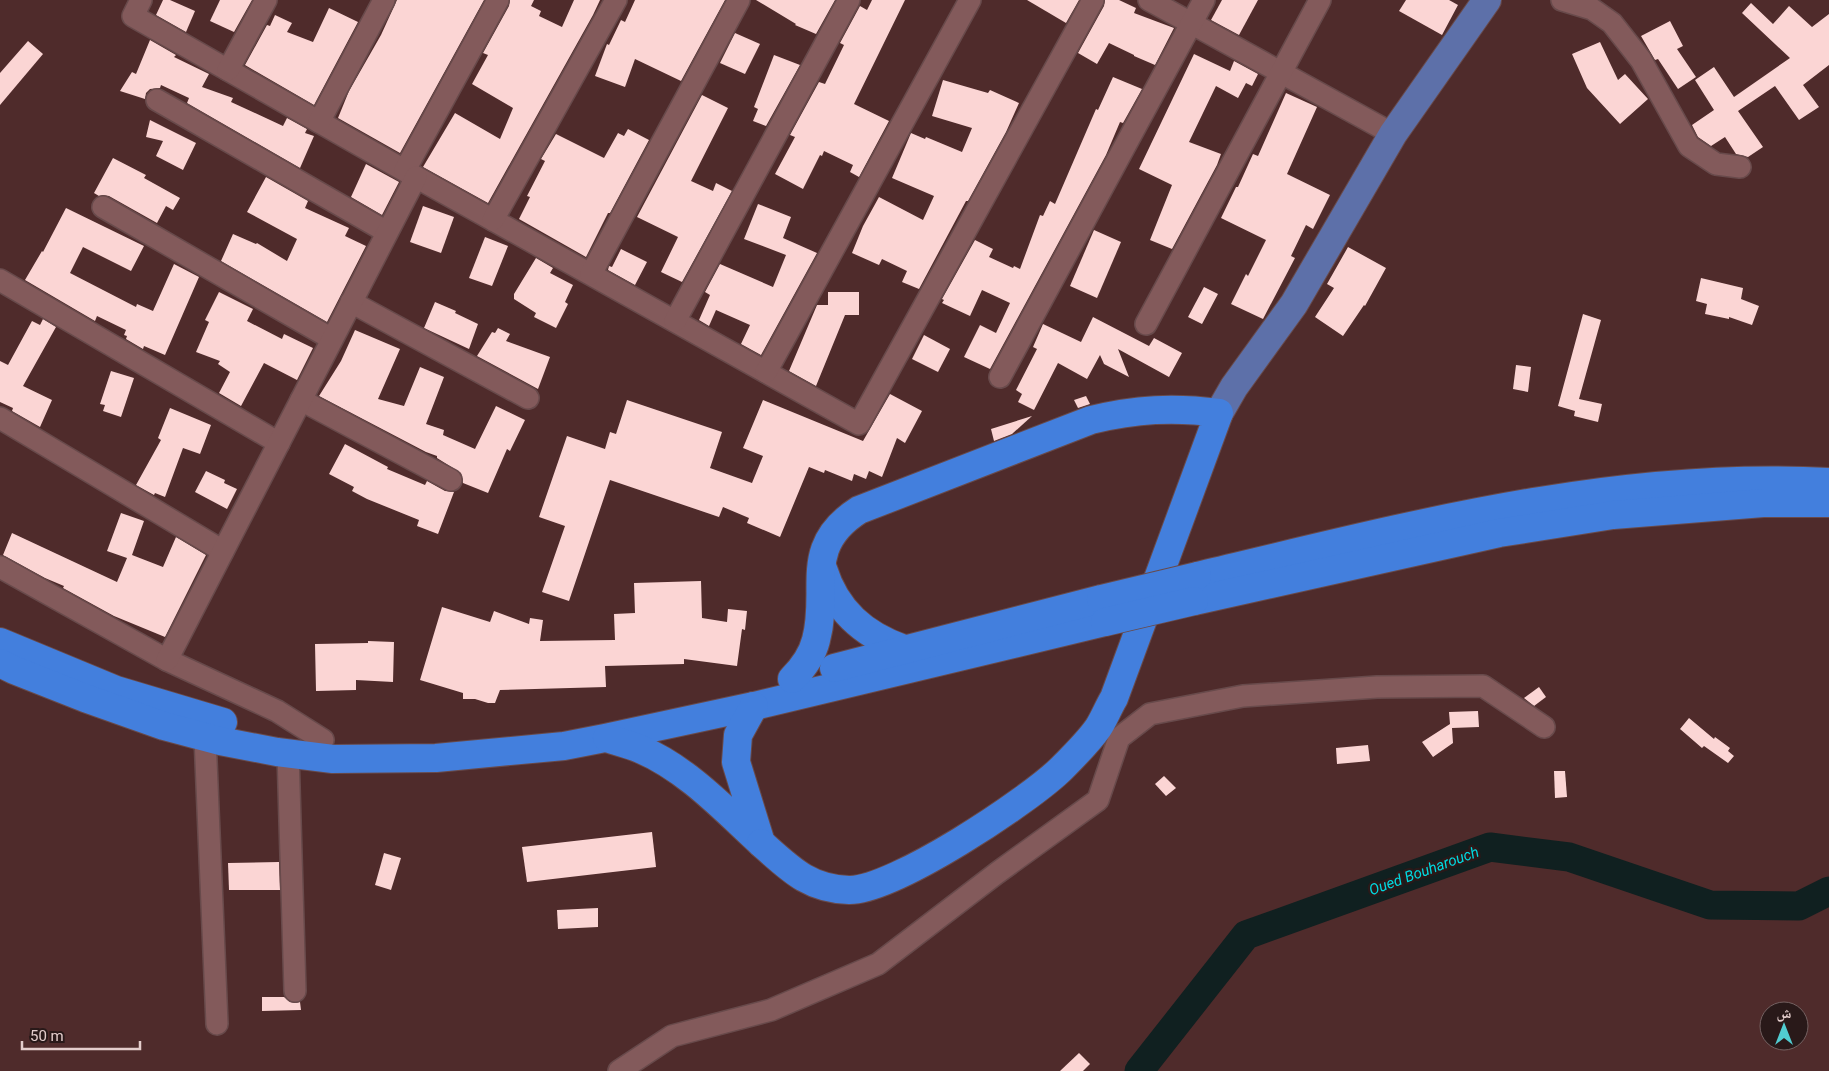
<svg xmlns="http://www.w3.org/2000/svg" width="1829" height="1071" font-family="Roboto,'Noto Naskh Arabic',sans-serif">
<rect width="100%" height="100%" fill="#4f2b2b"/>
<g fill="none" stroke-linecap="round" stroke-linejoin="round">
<polyline stroke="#102020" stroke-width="29" points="1139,1071 1246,935 1490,847 1569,857 1710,905 1799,906 1829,891"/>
</g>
<g fill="#fbd5d4">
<polygon points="163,0 170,0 195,11 186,32 156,15"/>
<polygon points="220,0 252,0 234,32 210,21"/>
<polygon points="397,0 484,0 400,153 338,118 349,91 381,35"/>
<polygon points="510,0 534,0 531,6 541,11 539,16 562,27 574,0 600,0 593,15 488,203 423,167 455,113 500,139 513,108 472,84 488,55 483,53 509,6"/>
<polygon points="635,0 725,0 681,81 635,59 625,87 595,76 607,44 609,45 621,20 625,22"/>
<polygon points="756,0 835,0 816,34 795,25 796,24"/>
<polygon points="872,0 905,0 854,104 889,121 859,177 850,172 853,165 824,151 822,156 820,155 803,189 775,174 795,137 790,135 819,82 825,84 844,45 840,43 860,6 867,10"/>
<polygon points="1027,0 1079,0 1066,23"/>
<polygon points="1105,0 1119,0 1136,8 1134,13 1174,28 1155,65 1134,56 1134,55 1109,43 1097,64 1078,53 1104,6"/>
<polygon points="1222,0 1258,0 1239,35 1211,20"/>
<polygon points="1406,0 1449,0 1458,5 1442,35 1399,11"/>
<polygon points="1751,3 1773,24 1789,6 1812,27 1829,14 1829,65 1803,85 1819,107 1799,120 1775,86 1738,111 1763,147 1748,157 1736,154 1725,137 1711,146 1698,137 1692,125 1714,110 1695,80 1714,67 1734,97 1790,58 1742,13"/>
<polygon points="329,8 358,22 314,105 245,65 267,25 270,26 275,15 292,23 287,32 313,42"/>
<polygon points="1670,21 1683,46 1677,49 1696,77 1678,89 1658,59 1655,60 1641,36"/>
<polygon points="735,33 760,44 745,74 720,63"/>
<polygon points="150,40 176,55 174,57 209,74 202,87 233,98 231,102 283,126 287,118 307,129 305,133 314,136 300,168 187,103 189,98 161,85 160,88 150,89 146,93 145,99 120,91 132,72 136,74"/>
<polygon points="28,41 43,54 0,105 0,73"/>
<polygon points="1600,42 1618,80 1625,74 1648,99 1620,124 1587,88 1572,54"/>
<polygon points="1194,54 1230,71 1234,61 1258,74 1252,86 1246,83 1238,98 1216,86 1189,142 1221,154 1217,165 1172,249 1150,240 1172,185 1139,169"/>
<polygon points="774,55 800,65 766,126 753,121 758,109 754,107"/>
<polygon points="1113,77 1142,89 1123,123 1120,122 1106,155 990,369 964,357 980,325 996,333 1010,303 982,290 970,316 942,303 944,300 942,299 975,240 993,249 989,257 1013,268 1014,266 1020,269 1040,215 1043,216 1050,201 1055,204 1096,109 1098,110"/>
<polygon points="943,80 988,93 990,90 1019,103 1006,132 968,201 966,201 919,289 902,282 907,271 882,259 879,265 852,253 863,226 879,197 923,220 934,196 892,178 911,133 925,139 926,137 962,152 972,128 932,116"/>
<polygon points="1286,93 1317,107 1287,174 1330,195 1313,229 1306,225 1291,256 1295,258 1263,319 1231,304 1246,274 1248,276 1266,240 1221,218 1236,187 1238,187 1253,154 1258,156"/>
<polygon points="702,95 728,108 691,181 713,191 716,183 732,191 682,282 661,272 678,237 637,217"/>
<polygon points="150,120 196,143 183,170 156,156 163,141 146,137"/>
<polygon points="628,129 649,140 610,213 608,213 586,257 519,219 530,197 527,196 545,161 541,159 556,134 604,158 618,133 624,136"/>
<polygon points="113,158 146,175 144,178 180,198 173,210 166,206 157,223 109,196 103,195 99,196 94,193"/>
<polygon points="366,164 399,182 382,215 351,197"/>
<polygon points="266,177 308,201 305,208 349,228 345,236 366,246 327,322 221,261 233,234 256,244 257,243 287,261 297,239 247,212"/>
<polygon points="758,204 791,217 783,238 817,253 761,355 741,344 750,325 716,310 709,326 699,320 710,295 705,292 720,264 773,287 786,255 744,239"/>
<polygon points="423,206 454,217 441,253 410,242"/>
<polygon points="66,208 144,246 131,271 83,247 70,273 136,307 137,304 153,311 174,264 199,277 165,355 144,346 143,349 126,339 127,336 124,335 126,330 97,316 95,321 25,280 42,251 43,252"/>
<polygon points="1094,230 1121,242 1097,298 1070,286"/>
<polygon points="485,237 508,246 492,286 469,278"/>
<polygon points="1348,247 1386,268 1365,306 1364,305 1343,336 1315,317 1334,288 1327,284"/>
<polygon points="621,249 647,262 635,285 608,270 609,266 612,267"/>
<polygon points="536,258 553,268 550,273 573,285 565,302 568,304 556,328 534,317 536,313 514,299 514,294"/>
<polygon points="1701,278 1743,288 1741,299 1759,306 1752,325 1729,317 1729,319 1705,314 1707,304 1696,301"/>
<polygon points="1204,287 1218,294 1202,324 1188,317"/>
<polygon points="219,292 253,309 247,321 282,339 284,334 313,348 297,380 264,363 241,406 219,393 230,372 218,364 220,361 196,352 209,322 205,320"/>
<polygon points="828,292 859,292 859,315 845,315 816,386 789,371 817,305 828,305"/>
<polygon points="435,302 456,311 455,313 478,324 469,349 424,328"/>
<polygon points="1583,314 1601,320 1579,399 1602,404 1598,422 1574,416 1575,411 1558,406"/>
<polygon points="1093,317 1149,346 1154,338 1182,353 1169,377 1118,349 1129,377 1104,364 1100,355 1087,379 1058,363 1034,410 1018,402 1022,394 1016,390 1037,349 1033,347 1043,324 1081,342"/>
<polygon points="43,319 56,327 23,386 52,400 40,427 12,411 13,408 0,402 0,361 8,365 32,321 40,325"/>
<polygon points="498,328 510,334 506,341 550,357 538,389 477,356 492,332 495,333"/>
<polygon points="355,330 400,349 378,399 404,406 420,367 444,377 426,424 444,430 443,435 475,449 496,406 525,420 510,451 507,449 488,493 463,483 461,473 437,458 437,456 426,452 319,396 341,361"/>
<polygon points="924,335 950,349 938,372 912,359"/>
<polygon points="1516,365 1531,367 1528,392 1513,389"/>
<polygon points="111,371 134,378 121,417 103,411 105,405 100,404"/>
<polygon points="890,394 922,411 905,443 897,438 882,477 869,471 866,479 854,474 852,481 825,470 824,473 809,467 780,537 747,523 749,518 723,507 719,517 610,480 569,601 542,592 565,526 539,517 567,436 605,449 610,432 616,434 627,400 722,432 710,468 752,483 763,456 743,448 763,400 863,441"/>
<polygon points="1086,396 1090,404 1078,408 1074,400"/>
<polygon points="170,408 211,425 200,454 183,448 165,497 155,493 154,495 136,485 161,440 158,438"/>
<polygon points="1032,416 1012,434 994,441 991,429"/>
<polygon points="345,444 388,467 387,469 425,485 427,481 445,491 454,492 438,534 417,526 419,520 367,499 352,491 354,487 329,474"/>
<polygon points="206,471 225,480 224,483 237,489 227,509 195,492"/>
<polygon points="121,513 144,521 132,555 163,567 176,537 206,555 165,637 114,616 63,588 64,586 45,578 3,555 12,533 117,582 127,558 107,551"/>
<polygon points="701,581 702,618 727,622 728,609 747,611 745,630 742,629 737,666 684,659 684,664 605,666 606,687 500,690 495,703 488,703 475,699 463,699 463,693 420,680 442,607 490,622 494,611 529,624 530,618 543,620 540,641 615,640 614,614 635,613 634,583"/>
<polygon points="368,641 394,642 393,682 356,680 356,690 316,691 315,644 368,643"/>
<polygon points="1539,687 1546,697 1534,706 1524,698"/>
<polygon points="1478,711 1479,727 1452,728 1453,743 1433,757 1422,742 1450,724 1449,712"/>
<polygon points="1689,718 1714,739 1715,737 1730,748 1728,751 1734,756 1728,763 1704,746 1702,748 1680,729"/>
<polygon points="1368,745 1370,761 1337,764 1336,748"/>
<polygon points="1554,771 1565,771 1567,797 1555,798"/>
<polygon points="1164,776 1176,788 1166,796 1155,784"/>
<polygon points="652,832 656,867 527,882 522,847"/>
<polygon points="384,853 401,858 391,890 375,885"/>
<polygon points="279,862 280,890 229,890 228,863"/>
<polygon points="598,908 598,927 558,929 557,910"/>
<polygon points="262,997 284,997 290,1002 295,1003 300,1002 301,1010 262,1011"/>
<polygon points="1079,1053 1090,1064 1083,1071 1060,1071"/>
</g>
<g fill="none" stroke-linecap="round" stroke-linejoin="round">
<g stroke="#684a4b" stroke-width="24">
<g id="minor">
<polyline points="141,0 133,16 416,177 859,424 1093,0"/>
<polyline points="1149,0 1393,134"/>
<polyline points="1562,0 1592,9 1612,23 1641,60 1689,146 1716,164 1740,167"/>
<polyline points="228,70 266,0"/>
<polyline points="157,100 387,232"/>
<polyline points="319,122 384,0"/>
<polyline points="405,170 498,0"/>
<polyline points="103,207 332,339"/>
<polyline points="493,220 616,0"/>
<polyline points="591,274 739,0"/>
<polyline points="0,280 279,443"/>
<polyline points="351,302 528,398"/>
<polyline points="675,321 849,0"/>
<polyline points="1146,324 1320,0"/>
<polyline points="766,372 970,0"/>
<polyline points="1000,377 1204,0"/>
<polyline points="301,400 451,480"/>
<polyline points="0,418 223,551"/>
<polyline points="0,567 167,660 277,711 323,740"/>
<polyline points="167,660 416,177"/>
<polyline points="205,737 217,1024"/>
<polyline points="288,753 295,991"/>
<polyline points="619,1071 672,1036 771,1010 878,964 997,873 1098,800 1119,738 1150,714 1243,696 1377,687 1483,686 1544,727"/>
</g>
</g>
<g stroke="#684a4b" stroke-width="30">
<polyline id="major" points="1219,413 1234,387 1294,304 1393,134 1487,0"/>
</g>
<g stroke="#684a4b" stroke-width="30">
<g id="highway">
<path d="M823,569c13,42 41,66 81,80"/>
<path d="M1197,576c207,-49 417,-106 632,-94"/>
<polyline points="1194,601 1499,533 1613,515 1763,503 1829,503"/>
<polyline points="0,642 116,690 223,722"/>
<polyline points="0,663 14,670 85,698 164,726 220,741 277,752 333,759 436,758 564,746 605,738 754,706 1105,622"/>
<polyline points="834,668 1101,599"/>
<path d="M607,738c10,4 22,6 33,11 47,20 84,60 121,94l-25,-81 2,-27 16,-29"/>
<path d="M761,843c29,26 48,46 88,47 44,1 181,-90 213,-122 11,-11 27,-27 36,-40 6,-9 10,-20 16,-30l105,-285c-45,-6 -83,-4 -128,7l-232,90c-58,37 -29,79 -43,130 -4,16 -13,28 -24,39"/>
</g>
</g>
<use href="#minor" stroke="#835a5b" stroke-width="21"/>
<use href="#major" stroke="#5d70a9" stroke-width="28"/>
<use href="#highway" stroke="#437fdd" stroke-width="28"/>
<g stroke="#684a4b" stroke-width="30" stroke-linecap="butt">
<g id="highway-bridge">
<polyline points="1101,599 1197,576"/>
<polyline points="1105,622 1194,601"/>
</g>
</g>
<use href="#highway-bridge" stroke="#437fdd" stroke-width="28"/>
</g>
<g text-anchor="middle" stroke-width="5" stroke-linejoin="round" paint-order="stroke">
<g font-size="15" font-style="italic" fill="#00d9e0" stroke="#291919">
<text transform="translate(1424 871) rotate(-20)" y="5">Oued Bouharouch</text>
</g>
</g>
<g transform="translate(1784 1026)"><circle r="24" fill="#291919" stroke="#746161"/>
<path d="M0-4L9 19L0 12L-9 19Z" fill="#51ccd1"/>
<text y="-8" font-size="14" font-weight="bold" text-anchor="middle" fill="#e4cdcc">ش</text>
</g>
<path d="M22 1041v8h118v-8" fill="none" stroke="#e4cdcc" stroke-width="2.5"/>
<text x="30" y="1041" font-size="15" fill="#e4cdcc" stroke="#291919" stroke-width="4" paint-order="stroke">50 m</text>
</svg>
